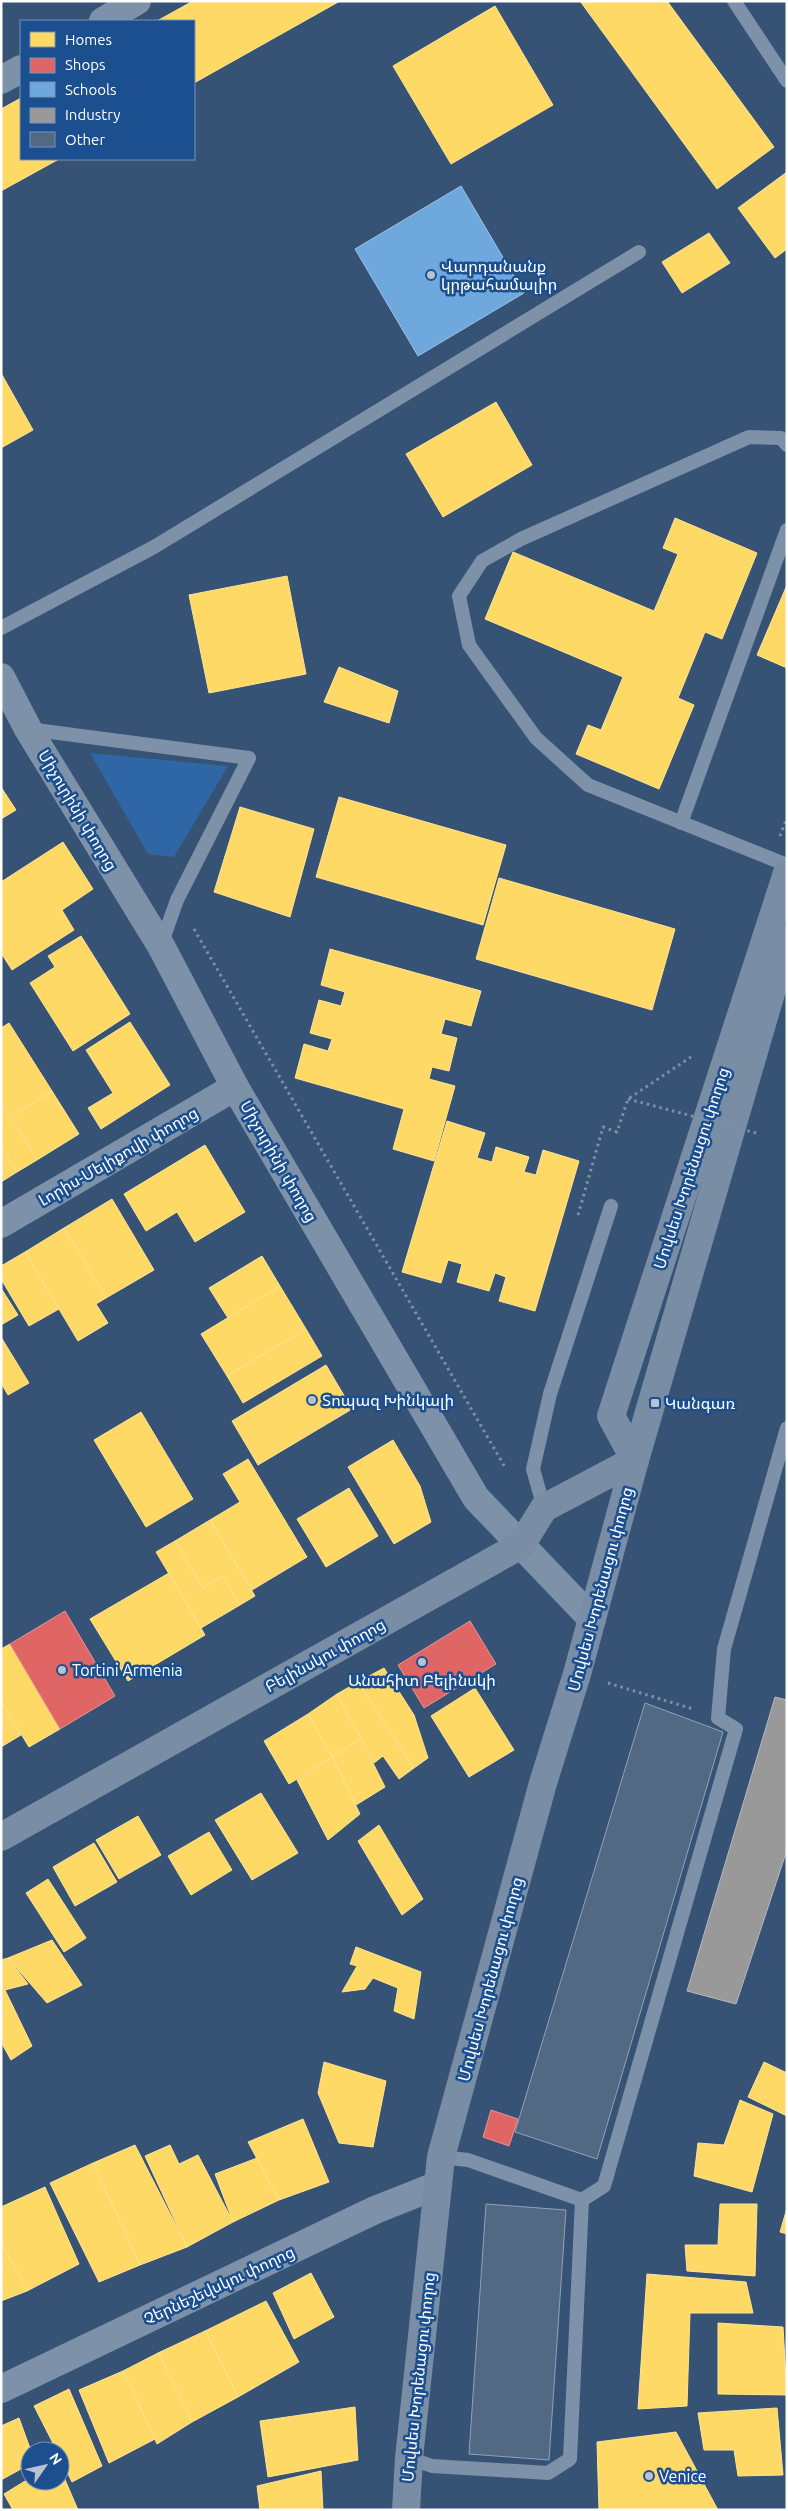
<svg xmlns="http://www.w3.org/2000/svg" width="788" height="2511" font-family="Ubuntu,'Noto Sans Armenian',sans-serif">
<rect width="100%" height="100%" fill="#365274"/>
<polygon fill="#2f66a5" points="90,753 228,766 174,857 148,854"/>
<g fill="#ffd966" stroke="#ffe494">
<polygon points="193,1 340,1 194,83 194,21 157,21"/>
<polygon points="580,1 667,1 774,147 717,189"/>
<polygon points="495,6 553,105 451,164 393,66"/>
<polygon points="21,98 21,159 59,159 1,191 1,109"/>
<polygon points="787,172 787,249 775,258 738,208"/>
<polygon points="709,233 730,263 682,293 662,262"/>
<polygon points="1,373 33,430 1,448"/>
<polygon points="496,402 532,465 443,517 406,454"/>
<polygon points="675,518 757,553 722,639 705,632 678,698 694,705 659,789 576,754 588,725 601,730 623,677 485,619 513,552 654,611 678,554 663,548"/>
<polygon points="287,576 306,674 209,693 189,595"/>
<polygon points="787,585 787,668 757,655"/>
<polygon points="339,667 398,691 389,723 324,702"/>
<polygon points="1,787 16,810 1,819"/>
<polygon points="339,797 506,845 483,925 316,877"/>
<polygon points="240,807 314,829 290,917 214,892"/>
<polygon points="63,842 93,889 62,910 74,930 12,970 1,953 1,882"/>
<polygon points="499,878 675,929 652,1010 476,959"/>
<polygon points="81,936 130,1014 73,1051 30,983 55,967 48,956"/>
<polygon points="330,949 481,991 471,1026 445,1019 441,1034 457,1038 449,1071 432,1067 429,1079 455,1086 434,1161 393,1149 404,1109 295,1078 304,1044 328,1051 332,1039 310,1033 319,1000 341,1006 345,992 321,985"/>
<polygon points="130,1022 170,1085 101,1129 88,1108 113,1093 86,1050"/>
<polygon points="9,1023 52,1091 11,1117 1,1102 1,1028"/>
<polygon points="52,1091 79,1134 37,1160 11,1117"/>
<polygon points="1,1102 37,1160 17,1172 1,1146"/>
<polygon points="447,1121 485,1133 477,1158 492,1162 496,1147 529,1157 524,1172 536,1175 543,1150 579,1161 535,1311 499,1301 506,1277 495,1273 489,1291 457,1282 462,1264 448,1260 441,1283 402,1272"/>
<polygon points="205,1145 245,1212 195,1242 177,1212 146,1231 124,1194"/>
<polygon points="1,1146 17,1172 1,1182"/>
<polygon points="112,1199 154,1270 106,1298 64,1228"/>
<polygon points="64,1228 106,1298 96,1304 108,1323 78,1341 25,1252"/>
<polygon points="25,1252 59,1309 29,1326 1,1279 1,1266"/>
<polygon points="262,1256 280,1286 228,1318 209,1288"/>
<polygon points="280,1286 306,1329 227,1376 201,1334"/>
<polygon points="1,1288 18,1315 1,1325"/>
<polygon points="306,1329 322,1356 243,1403 227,1376"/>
<polygon points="1,1337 29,1383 8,1395 1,1383"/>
<polygon points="326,1365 352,1409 258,1465 232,1421"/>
<polygon points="141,1412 193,1499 146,1527 94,1440"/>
<polygon points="393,1440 420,1486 431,1522 394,1544 348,1467"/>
<polygon points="248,1459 307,1557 252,1590 210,1520 240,1502 223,1474"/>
<polygon points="349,1488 378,1536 326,1567 297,1519"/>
<polygon points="210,1520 255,1596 240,1605 223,1576 203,1588 175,1541"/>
<polygon points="175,1541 203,1588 223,1576 240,1605 201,1628 156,1552"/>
<polygon points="169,1573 205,1635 128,1681 90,1619"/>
<polygon points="10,1644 60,1729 29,1747 1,1701 1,1649"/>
<polygon points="384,1668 414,1715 428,1758 414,1768 358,1682"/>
<polygon points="358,1682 414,1768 399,1779 383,1756 374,1763 337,1694"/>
<polygon points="475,1688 514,1750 469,1777 431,1716"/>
<polygon points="337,1694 361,1739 332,1757 308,1714"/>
<polygon points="1,1701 21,1735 1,1747"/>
<polygon points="308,1714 332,1757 289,1784 264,1741"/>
<polygon points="361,1739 385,1787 356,1805 332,1757"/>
<polygon points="332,1757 360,1814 328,1840 297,1780"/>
<polygon points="261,1793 298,1853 252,1880 215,1820"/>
<polygon points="138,1816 161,1855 119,1879 96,1840"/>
<polygon points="379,1825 423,1899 402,1915 358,1841"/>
<polygon points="209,1832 232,1870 191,1895 168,1856"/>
<polygon points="94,1843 117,1882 75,1906 53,1867"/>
<polygon points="48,1879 86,1938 64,1952 26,1893"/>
<polygon points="52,1940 82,1985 47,2003 8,1958"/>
<polygon points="356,1947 421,1972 414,2019 394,2011 398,1988 373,1978 365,1989 342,1992 357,1966 350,1964"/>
<polygon points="8,1958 28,1984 5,1990 32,2046 11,2060 1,2042 1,1960"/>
<polygon points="324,2062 386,2081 373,2147 339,2143 318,2093"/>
<polygon points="764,2062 787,2073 787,2116 748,2097"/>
<polygon points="740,2100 773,2114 752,2192 694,2176 698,2143 724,2145"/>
<polygon points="303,2119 329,2182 279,2200 248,2142"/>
<polygon points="135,2145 187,2247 140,2265 93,2163"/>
<polygon points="170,2145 179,2164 198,2155 233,2222 187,2247 145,2156"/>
<polygon points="257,2158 279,2200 233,2222 215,2174"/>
<polygon points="93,2163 140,2265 99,2282 50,2183"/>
<polygon points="45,2187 79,2264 27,2291 1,2242 1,2207"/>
<polygon points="720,2204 757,2204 755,2276 687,2271 685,2245 718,2245"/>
<polygon points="787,2208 787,2234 780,2232"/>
<polygon points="1,2242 27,2291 1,2301"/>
<polygon points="311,2273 334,2317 294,2339 273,2293"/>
<polygon points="647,2274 746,2282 753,2313 690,2313 687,2406 638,2409"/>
<polygon points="266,2301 299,2362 238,2397 205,2331"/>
<polygon points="718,2323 783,2327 787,2395 718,2394"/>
<polygon points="205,2331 238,2397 192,2422 158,2353"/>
<polygon points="158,2353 192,2422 157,2444 123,2371"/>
<polygon points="123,2371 155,2439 109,2463 79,2390"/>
<polygon points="69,2389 102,2466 72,2482 60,2457 60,2451 57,2451 34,2406"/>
<polygon points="355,2407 358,2460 268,2477 260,2421"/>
<polygon points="777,2408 783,2475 738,2476 734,2450 704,2450 698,2413"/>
<polygon points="19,2418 31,2451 30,2464 1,2480 1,2426"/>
<polygon points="676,2432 718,2510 599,2510 597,2442"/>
<polygon points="60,2468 78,2510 13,2510 4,2494 30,2478 30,2481 60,2481"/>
<polygon points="321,2471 323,2510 260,2510 257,2486"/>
</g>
<g fill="#e06666" stroke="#e99494">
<polygon points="65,1611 115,1696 60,1729 10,1644"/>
<polygon points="470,1621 496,1664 424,1708 398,1665"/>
<polygon points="491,2110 518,2119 509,2146 483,2137"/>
</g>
<polygon fill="#6fa8dc" stroke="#9ac2e6" points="461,186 524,293 418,356 355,249"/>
<polygon fill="#999" stroke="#b8b8b8" points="775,1697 787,1700 787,1850 736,2004 687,1991"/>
<g fill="#526984" stroke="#92a2b6">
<polygon points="645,1703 723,1732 597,2159 515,2132"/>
<polygon points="486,2204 566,2210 549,2460 469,2454"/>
</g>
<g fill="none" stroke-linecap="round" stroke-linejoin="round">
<g stroke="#7d92a8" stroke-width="3" stroke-dasharray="2.5 4" stroke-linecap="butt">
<polyline points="780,836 787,817"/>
<polyline points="194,929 506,1469"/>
<polyline points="578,1215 603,1127 617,1132 628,1099 694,1055"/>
<polyline points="608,1683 693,1709"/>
</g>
<g stroke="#7d92a8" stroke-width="14">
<polyline points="734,1 787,81"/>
<polyline points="787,445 781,438 749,437 521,539 482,561 459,596 469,645 536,738 588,785 787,865"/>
<polyline points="1,628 154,547 639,252"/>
<polyline points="28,729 249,758 177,900 161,945"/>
<polyline points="681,823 787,530"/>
<polyline points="544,1508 533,1469 550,1394 611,1206"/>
<polyline points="441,2157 468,2160 582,2200 604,2186 736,1729 718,1718 724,1649 787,1428"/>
<polyline points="409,2458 432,2466 548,2473 570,2459 582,2200"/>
</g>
<g stroke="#7d92a8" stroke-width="28">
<polyline points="103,21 137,1"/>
<polyline points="1,80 21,69"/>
<polyline points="1,677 28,729 161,946 235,1087 476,1498 592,1619"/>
<polyline points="1,1224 235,1087"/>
<polyline points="1,2389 375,2210 438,2185"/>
</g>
<g stroke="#798da4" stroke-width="28">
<polyline points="635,1460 611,1416 787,873"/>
<polyline points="1,1837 521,1545 544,1508 635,1460"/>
<polyline points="406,2510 409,2458 441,2157 543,1783 577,1674 635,1460 787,938"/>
</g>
<polyline stroke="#7d92a8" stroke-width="3" stroke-dasharray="2.5 4" stroke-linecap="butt" points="628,1099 756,1133"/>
</g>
<g fill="#b9c2ce" stroke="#1b4f8f" stroke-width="2">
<circle cx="431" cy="275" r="5"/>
<circle cx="312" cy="1400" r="5"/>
<rect x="650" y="1398" width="10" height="10" rx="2.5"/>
<circle cx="422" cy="1662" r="5"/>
<circle cx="62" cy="1670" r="5"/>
<circle cx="649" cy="2476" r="5"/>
</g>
<g text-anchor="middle" stroke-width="5" stroke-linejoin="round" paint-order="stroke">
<g font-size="16" fill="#fff" stroke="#1b4f8f" text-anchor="start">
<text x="441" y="272">Վարդանանք<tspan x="441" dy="18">կրթահամալիր</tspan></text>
<text x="322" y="1406">Տոպազ Խինկալի</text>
<text x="665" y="1409">Կանգառ</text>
<text x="72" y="1676">Tortini Armenia</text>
<text x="422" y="1686" text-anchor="middle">Անահիտ Բելինսկի</text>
<text x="659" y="2482">Venice</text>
</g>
<g font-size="16" fill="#fff" stroke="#1b4f8f">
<text transform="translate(78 810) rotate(59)" y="6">Միչուրինի փողոց</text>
<text transform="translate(118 1156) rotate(-30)" y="6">Լորիս-Մելիքովի փողոց</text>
<text transform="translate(279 1161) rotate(60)" y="6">Միչուրինի փողոց</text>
<text transform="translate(691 1168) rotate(-72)" y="6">Մովսես Խորենացու փողոց</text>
<text transform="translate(600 1589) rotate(-75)" y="6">Մովսես Խորենացու փողոց</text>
<text transform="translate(325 1655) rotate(-29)" y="6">Բելինսկու փողոց</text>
<text transform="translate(490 1979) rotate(-75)" y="6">Մովսես Խորենացու փողոց</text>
<text transform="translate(219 2285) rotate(-25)" y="6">Չերնեշեվսկու փողոց</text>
<text transform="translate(418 2377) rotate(-84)" y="6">Մովսես Խորենացու փողոց</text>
</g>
</g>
<rect width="788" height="2511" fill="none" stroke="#ffffff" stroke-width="5"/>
<rect x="20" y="20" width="175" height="140" fill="#1b4f8f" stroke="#7695bc"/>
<rect x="30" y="32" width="25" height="15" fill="#ffd966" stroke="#7695bc"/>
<text x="65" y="45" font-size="15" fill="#ffffff">Homes</text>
<rect x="30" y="58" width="25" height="15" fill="#e06666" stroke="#7695bc"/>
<text x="65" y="70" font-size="15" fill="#ffffff">Shops</text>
<rect x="30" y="82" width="25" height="15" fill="#6fa8dc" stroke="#7695bc"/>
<text x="65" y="95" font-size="15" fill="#ffffff">Schools</text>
<rect x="30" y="108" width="25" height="15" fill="#999999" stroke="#7695bc"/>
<text x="65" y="120" font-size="15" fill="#ffffff">Industry</text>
<rect x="30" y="132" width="25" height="15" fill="#526984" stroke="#7695bc"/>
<text x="65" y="145" font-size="15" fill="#ffffff">Other</text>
<g transform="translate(45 2466) rotate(56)"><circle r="24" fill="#1b4f8f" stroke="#7695bc"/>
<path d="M0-4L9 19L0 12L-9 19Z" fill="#b9c2ce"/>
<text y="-8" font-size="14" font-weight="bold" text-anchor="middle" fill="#ffffff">N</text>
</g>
</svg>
